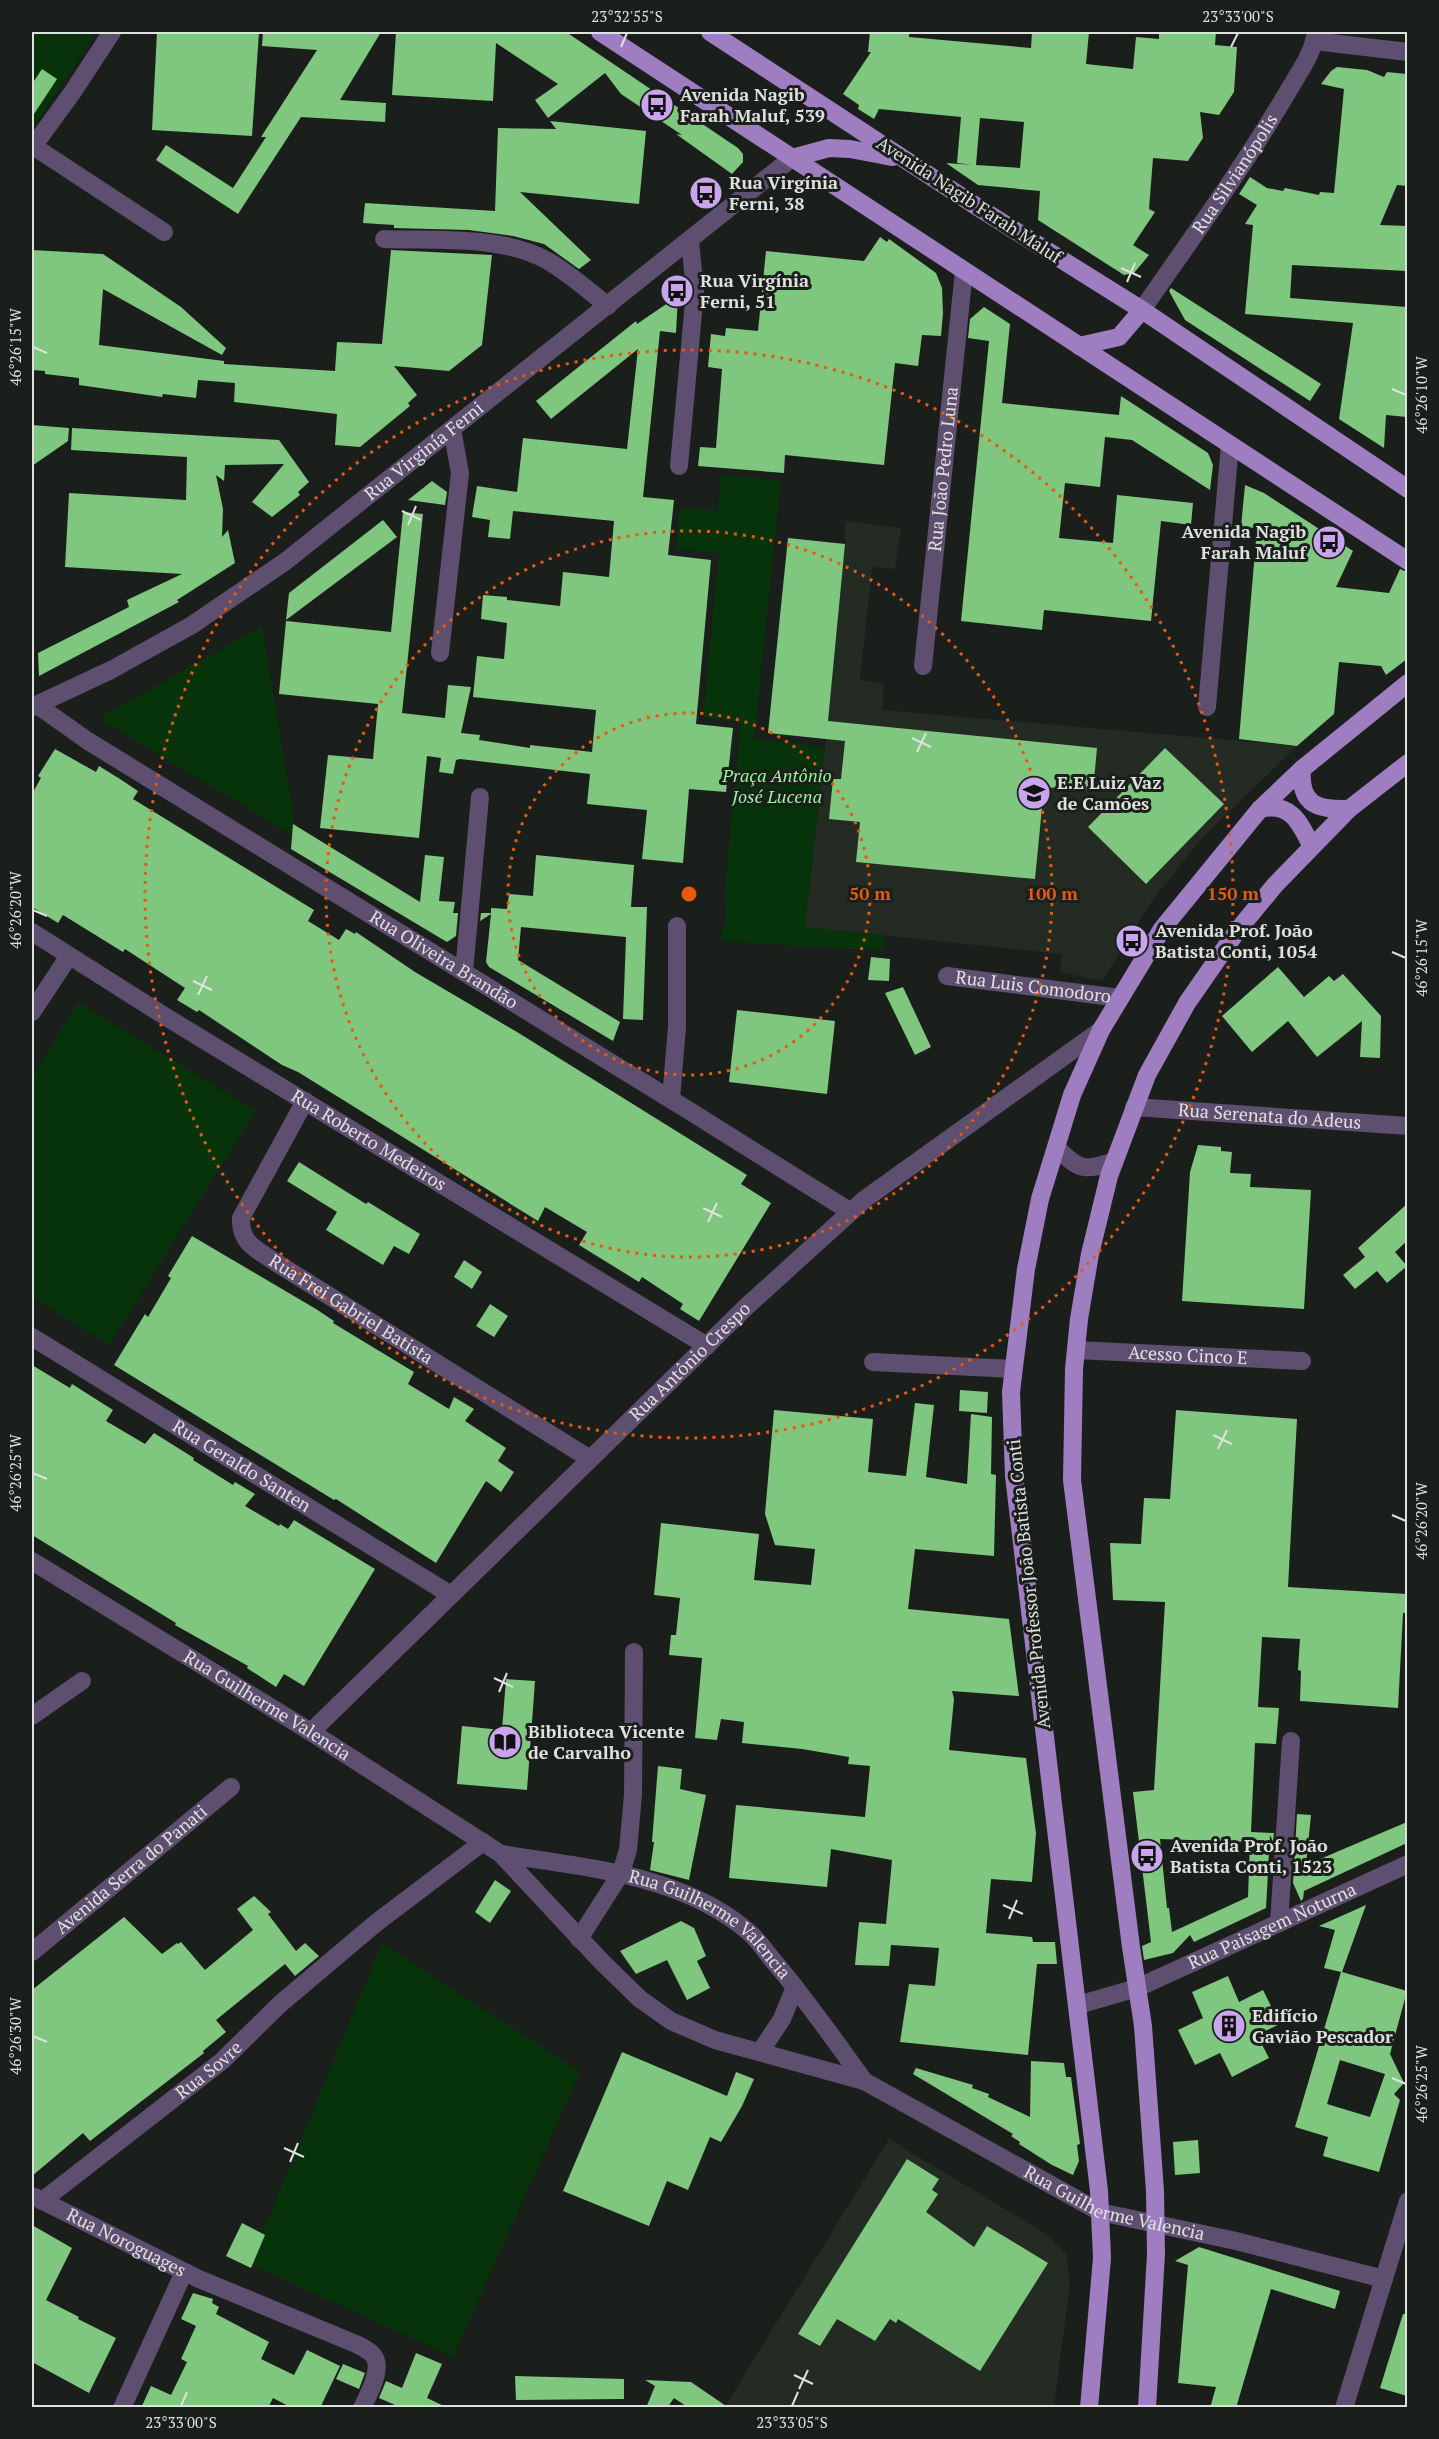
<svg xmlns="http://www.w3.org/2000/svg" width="1439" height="2439" font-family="'PT Serif',serif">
<rect width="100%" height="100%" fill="#1b1f1b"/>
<g fill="#232b23">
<polygon points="845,521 901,528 895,569 872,567 860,680 884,684 882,710 1297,746 1201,839 1152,901 1102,981 1060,972 1062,954 805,927 826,739 845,544"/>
<polygon points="889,2139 1046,2234 1066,2253 1070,2282 1054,2407 729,2408 726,2405"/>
</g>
<g fill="#07330b">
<polygon points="32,32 96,32 32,130"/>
<polygon points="721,475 781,480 754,739 825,747 805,927 884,935 883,951 721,941 722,927 726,925 726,899 724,899 741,722 703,717 719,553 676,549 680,508 718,511"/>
<polygon points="262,626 297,838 99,718"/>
<polygon points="78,1002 255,1111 109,1345 32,1297 32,1078"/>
<polygon points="382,1943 580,2072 453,2357 250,2264"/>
</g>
<g fill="#7fc67f" fill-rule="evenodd">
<polygon points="157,32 259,32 252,136 152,130"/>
<polygon points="263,32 381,32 340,100 386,103 385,122 301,117 238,214 156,160 166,145 233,188 266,137 261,137 317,50 262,46"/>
<polygon points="396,32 566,32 738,148 743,154 743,162 732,174 676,134 682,135 621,94 605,73 548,118 535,100 558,84 496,43 493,101 392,95"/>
<path d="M870,32h39v5l122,11 1,-16h57l-3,32 47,5 3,-32 23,2v-7h57l-1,13 22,2 -3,45 -15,23 -19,-3 3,26 -15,23 -35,-3 -4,51 6,3 -22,33 16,10 -15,18 -10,2 -86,-55 2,-29 -62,-6 -32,-22 27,2 -16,-2 4,-46 -82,-8 -5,10 -16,-10 1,-4 -16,-11 28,-42h-3zM980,118l44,4 -4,46 -44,-3z"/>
<polygon points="1337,67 1367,70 1384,77 1387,72 1407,74 1407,186 1397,185 1380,225 1407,226 1407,271 1292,265 1290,298 1407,307 1407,417 1386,415 1384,448 1339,419 1353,323 1245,314 1253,225 1245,224 1257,205 1239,194 1250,177 1267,188 1283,191 1285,188 1319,195 1320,192 1334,193 1344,89 1321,84 1331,71"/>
<polygon points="42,69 57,79 32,117 32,84"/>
<polygon points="550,121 646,131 639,204 520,192 591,260 579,269 544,244 513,236 469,230 394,228 394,225 363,223 365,203 495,211 498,128 556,129"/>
<polygon points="880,237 887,242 889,239 936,273 942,288 943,313 941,336 922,335 918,366 895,363 884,465 785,455 784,473 698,466 700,447 716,448 722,369 708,367 711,334 725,336 726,328 758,331 766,251 864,261"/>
<polygon points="32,250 103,254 181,307 226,348 222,355 103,289 99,345 224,361 224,364 335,371 337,342 382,344 391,250 492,255 482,345 449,371 394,366 417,395 408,403 410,406 360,447 335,445 337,414 234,402 235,383 198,380 196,398 163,394 162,397 79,385 79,378 45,374 45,371 32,370"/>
<polygon points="1171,288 1321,384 1310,401 1185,320 1169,291"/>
<polygon points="678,296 676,333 660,331 643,497 674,500 668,555 711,560 696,724 733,728 726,792 689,789 683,863 642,859 647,810 587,804 590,774 460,759 456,760 453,774 439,772 441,758 427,756 419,838 320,828 328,755 373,759 378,704 279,694 286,621 391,632 403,512 423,514 402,713 445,718 448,685 471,687 461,733 480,735 479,740 530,748 530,745 592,752 596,710 473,697 477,656 504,659 507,623 481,619 483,595 507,597 507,600 560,606 563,572 609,577 614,521 513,511 510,539 488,537 490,520 472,517 477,486 517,492 523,438 627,449 638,349 551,419 536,401 636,321 637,324"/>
<polygon points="984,307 1010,324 1002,403 1119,415 1121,396 1208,453 1213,465 1210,490 1132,440 1105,437 1100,487 1065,483 1059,538 1113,543 1117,495 1193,503 1191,525 1161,521 1151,621 1044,610 1042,630 961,621 989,341 968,338 970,319"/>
<polygon points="32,425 69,428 68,441 32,466"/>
<polygon points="72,428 279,440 309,482 298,492 300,495 272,517 252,502 284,464 225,465 224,481 216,475 223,509 222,537 228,530 235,563 177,600 179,602 39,676 38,653 129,607 127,600 182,574 65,567 69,493 186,500 187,457 71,450"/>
<polygon points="432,481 447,492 445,505 408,500"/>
<polygon points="1245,485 1264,493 1353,551 1336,587 1389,593 1400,569 1407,572 1407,659 1386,675 1381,666 1339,662 1334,714 1297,746 1239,739 1257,528 1241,527"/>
<polygon points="383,520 397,537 286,620 289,593"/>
<polygon points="788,538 845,544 828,721 1097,748 1093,791 1044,787 1035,879 856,862 860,822 829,819 833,779 841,779 845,741 768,733"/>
<polygon points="1165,748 1224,804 1146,884 1088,827"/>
<polygon points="55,749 96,772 99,766 120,779 138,791 133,799 314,910 308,921 339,940 346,929 355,934 356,932 415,972 517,1032 747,1175 741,1184 771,1203 699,1321 680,1309 683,1304 642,1277 639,1282 579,1245 587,1232 545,1207 538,1221 298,1072 282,1065 199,1010 197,1012 177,1000 185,988 125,949 123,952 63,915 58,923 32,907 32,794 41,778 38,776"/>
<polygon points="293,824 420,902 425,855 444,857 439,901 455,902 453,913 458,913 456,936 447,942 291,849"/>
<polygon points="536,855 634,865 631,907 647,907 643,1020 623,1019 626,937 521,927 518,960 620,1022 613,1041 489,967 486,962 491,914 480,921 481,913 491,913 491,908 507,909 509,894 533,896"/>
<polygon points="871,957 890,959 889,981 868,980"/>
<polygon points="1278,967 1304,997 1329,976 1334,981 1343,974 1381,1016 1380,1058 1360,1057 1362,1021 1317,1057 1288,1021 1252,1052 1222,1016"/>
<polygon points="903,987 931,1047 915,1055 885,993"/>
<polygon points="737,1010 835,1021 827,1094 729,1082"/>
<polygon points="1198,1145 1221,1147 1221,1151 1232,1152 1230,1173 1251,1174 1250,1187 1311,1190 1304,1309 1182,1301 1190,1172"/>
<polygon points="299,1162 366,1204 368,1202 420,1234 409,1254 394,1246 383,1265 326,1230 337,1212 287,1181"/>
<polygon points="1407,1204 1407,1241 1395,1252 1407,1266 1387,1283 1377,1271 1355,1289 1343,1275 1365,1257 1358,1248"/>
<polygon points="192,1236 316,1309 334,1321 333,1323 414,1372 408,1384 449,1409 454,1397 474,1409 465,1421 506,1448 498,1461 514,1472 501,1492 486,1481 436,1563 336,1499 334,1500 114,1365 145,1314 148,1317 171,1278 168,1276"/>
<polygon points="464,1260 482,1272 472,1289 454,1277"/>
<polygon points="490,1304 508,1316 494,1337 476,1326"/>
<polygon points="32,1365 70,1388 72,1384 113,1410 106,1421 145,1444 154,1433 194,1458 193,1460 233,1485 235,1482 255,1494 245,1506 279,1526 280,1524 288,1529 294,1520 375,1569 304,1686 284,1674 276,1687 247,1668 248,1666 175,1625 176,1623 32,1535"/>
<polygon points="960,1390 988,1392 987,1413 959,1411"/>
<polygon points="915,1403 934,1405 926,1477 967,1484 971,1414 992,1417 991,1474 996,1475 994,1556 915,1549 908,1609 1009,1619 1019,1696 952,1691 954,1699 949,1750 1026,1758 1036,1833 1032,1882 991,1879 986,1933 1032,1937 1033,1942 1055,1942 1057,1964 1037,1964 1028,2055 900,2042 909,1984 935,1986 939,1948 891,1945 889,1966 855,1965 859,1922 886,1924 892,1860 831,1849 827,1887 729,1878 736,1805 865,1817 870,1766 848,1764 849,1757 802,1749 742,1743 744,1722 721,1719 717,1740 695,1738 702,1658 669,1655 671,1635 676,1635 680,1598 654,1595 661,1523 759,1534 754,1580 811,1585 815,1549 775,1545 765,1514 774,1410 873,1419 868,1472 906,1476"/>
<path d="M1176,1410l121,9 -9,168 119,7v19h-4l-5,95 -98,-7 1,-30 -3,-1 2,-31 -38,-2 -4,70 21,1 -3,36 -21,-1 -4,89 23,1 -1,9 -3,-7 -4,73 -72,34 -4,-7 -17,18 -29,7 -2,-14 9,-4 -18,-150 21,-2 11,-188 -52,-2 -3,-57 31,1 3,-46 26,1zM1160,1839l90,3 -2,55 -76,35 -3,-24h-2z"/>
<polygon points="506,1679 535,1681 527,1790 457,1784 462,1726 502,1730"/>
<polygon points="658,1766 682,1769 680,1789 706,1795 689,1880 650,1870 654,1842 652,1842"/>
<polygon points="1297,1814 1311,1815 1306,1865 1407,1822 1407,1843 1304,1891 1303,1899 1301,1901 1293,1883"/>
<polygon points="495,1880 511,1891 490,1923 475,1912"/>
<polygon points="254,1896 271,1912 268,1914 296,1951 305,1943 319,1956 295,1976 285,1964 216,2020 226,2032 203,2051 204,2053 90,2141 83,2133 32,2176 32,1990 124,1917 162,1954 177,1943 178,1944 181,1942 205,1970 253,1930 237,1909"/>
<path d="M1366,1905l-24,67 65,19 -17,63 14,29 -10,11 6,6 -21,72 -56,-16 5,-19 -33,-10 46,-155 -17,-4 11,-38 -16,-4zM1340,2060l45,14 -15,43 -43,-13z"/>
<polygon points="681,1921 694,1928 706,1956 697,1961 710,1988 687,2000 667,1960 636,1974 620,1951"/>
<polygon points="1228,1976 1239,2002 1263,1990 1280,2024 1257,2035 1269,2058 1232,2077 1220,2053 1195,2065 1178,2030 1203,2018 1192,1992"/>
<polygon points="622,2052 727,2096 736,2072 754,2079 742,2106 721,2142 710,2137 688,2190 667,2181 649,2226 563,2191"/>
<polygon points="1031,2061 1064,2063 1066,2077 1071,2077 1080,2144 1077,2145 1079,2161 1073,2175 1052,2165 1019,2144 1020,2142 1011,2136 1013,2134 913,2074 916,2068 973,2085 972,2088 989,2094 988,2097 1030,2117"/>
<polygon points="1198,2140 1200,2173 1175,2175 1173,2142"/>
<polygon points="907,2159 939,2179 932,2190 938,2194 926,2212 974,2247 987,2226 1048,2263 980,2371 898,2319 896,2323 890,2319 875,2341 837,2319 820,2346 798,2334"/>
<polygon points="242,2223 265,2235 251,2268 226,2256"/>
<polygon points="32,2225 72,2248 46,2300 79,2317 78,2319 116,2338 89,2393 32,2362"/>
<polygon points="1199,2247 1340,2291 1335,2309 1271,2289 1236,2408 1210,2408 1216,2387 1178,2383 1188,2265 1175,2261"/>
<polygon points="193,2293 213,2299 212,2303 219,2307 216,2314 269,2342 261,2359 294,2375 307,2350 340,2366 320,2408 292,2408 273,2398 268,2408 141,2408 151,2386 171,2395 187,2362 181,2359 196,2326 181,2319"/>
<polygon points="1403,2314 1407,2314 1407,2396 1380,2388"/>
<polygon points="416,2353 442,2364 427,2398 448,2408 393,2408 395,2405 379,2398 386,2381 402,2388"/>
<polygon points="343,2364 365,2373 359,2389 336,2379"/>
<polygon points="515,2376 624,2379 624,2399 516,2400"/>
<polygon points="645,2380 691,2382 729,2408 689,2408 674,2398 667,2408 646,2408 655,2386"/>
</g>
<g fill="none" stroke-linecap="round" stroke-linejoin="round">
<g stroke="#5e4e6f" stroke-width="18">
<polyline points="1314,41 1408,52"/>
<polyline points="33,146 164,232"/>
<polyline points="32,148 72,93 112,32"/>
<path d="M384,239c51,2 119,-4 164,22 22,13 41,30 60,45"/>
<path id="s1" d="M1142,310c49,-71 101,-142 145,-217 11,-19 26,-39 29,-61"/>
<polyline points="679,466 695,291 690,241"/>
<polyline points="440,653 460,473 452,429"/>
<path id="s2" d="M923,666l41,-395"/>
<path id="s3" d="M37,705l51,36 600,369 163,102"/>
<path id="s4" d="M32,707l79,-37 81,-45 94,-64 506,-403"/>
<polyline points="1207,707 1230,445"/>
<path id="s5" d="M32,932l139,88 536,326"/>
<polyline points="464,972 480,797"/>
<path id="s6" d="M947,976l173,22"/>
<polyline points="32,1012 69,956"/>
<polyline points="671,1099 677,1027 677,926"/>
<path id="s7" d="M305,1101l-64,117c-1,26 16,31 34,44l315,197"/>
<path id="s8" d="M1134,1107l274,19"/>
<path d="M1057,1148c23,23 28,23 58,13"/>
<path id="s9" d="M32,1337l419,258"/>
<path id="s10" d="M1076,1350l226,11"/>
<polyline points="873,1362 1013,1369"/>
<path id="s11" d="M32,1561l279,171 190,122 101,108 38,37 31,22 44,19 149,41 236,131 136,29 148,38"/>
<polyline points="32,1716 82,1681"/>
<path id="s12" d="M311,1732l435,-425 119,-108 236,-169"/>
<path id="s13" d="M501,1854c84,14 182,20 249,79 10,9 18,22 27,32 31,37 59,77 87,116"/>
<polyline points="1279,1923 1291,1741"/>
<polyline points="579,1939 621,1873 628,1850 633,1795 634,1652"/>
<path id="s14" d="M32,1952l199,-165"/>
<path id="s15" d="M1078,2005l59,-17 271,-124"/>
<polyline points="760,2052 782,2019 795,1987"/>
<path id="s16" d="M35,2197l164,82 157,65c6,3 13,6 17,11 11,13 -5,40 -11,53"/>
<path id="s17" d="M42,2201l180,-140 58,-57 96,-81 107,-81"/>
<polyline points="122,2408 184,2272"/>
<polyline points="1344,2408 1408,2201"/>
</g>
<g stroke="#9f7dc1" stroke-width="18">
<polyline points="600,32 1408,561"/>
<polyline points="710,32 976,206 1142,310 1408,489"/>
<polyline points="792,158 829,148 850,149 892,157"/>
<polyline points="1079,346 1119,337 1142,310"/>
<path d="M1302,769c-3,36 16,41 47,40"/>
<path d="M1260,809c30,-7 39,12 51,36"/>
<polyline points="1089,2408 1102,2258 1099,2191 1014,1476 1011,1392 1026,1269 1040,1199 1072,1095 1101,1030 1162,929 1260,809 1302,769 1408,683"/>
<polyline points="1147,2408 1156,2254 1155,2191 1143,2026 1131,1947 1072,1480 1074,1369 1079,1319 1090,1254 1109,1176 1147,1075 1187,1003 1237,931 1275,885 1349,809 1408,763"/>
</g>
</g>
<path fill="none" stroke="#dfe1de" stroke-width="2" d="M621,47l6,-14M1231,47l7,-14M1121,268l20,9M1127,282l8,-19M33,347l14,6M1392,389l14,6M402,511l19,9M408,525l8,-19M912,738l19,9M917,752l9,-19M33,910l14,6M1392,952l14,6M193,981l19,9M198,995l9,-19M703,1208l19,9M708,1222l9,-19M1213,1435l19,9M1218,1449l9,-19M33,1473l14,6M1392,1515l14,6M494,1678l19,9M499,1692l8,-19M1003,1905l20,9M1009,1919l8,-19M33,2036l14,6M1392,2078l14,6M284,2148l20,9M290,2162l8,-19M794,2375l19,9M799,2389l9,-19M181,2406l6,-14M792,2406l6,-14"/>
<g fill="none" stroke="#e8590c" stroke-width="3" stroke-dasharray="3 6">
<circle cx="689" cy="894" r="181"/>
<circle cx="689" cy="894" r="363"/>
<circle cx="689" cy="894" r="544"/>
</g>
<defs>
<g id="bus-disc" transform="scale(1.725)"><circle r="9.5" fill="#c9a5ee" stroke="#1b1f1b"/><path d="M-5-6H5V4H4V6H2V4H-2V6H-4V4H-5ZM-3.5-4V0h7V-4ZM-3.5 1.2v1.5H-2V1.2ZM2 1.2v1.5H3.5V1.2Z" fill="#111"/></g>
<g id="school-disc" transform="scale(1.725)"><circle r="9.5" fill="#c9a5ee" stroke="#1b1f1b"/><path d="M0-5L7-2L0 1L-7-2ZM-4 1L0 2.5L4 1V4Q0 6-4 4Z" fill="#111"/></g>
<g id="library-disc" transform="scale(1.725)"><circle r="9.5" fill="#c9a5ee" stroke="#1b1f1b"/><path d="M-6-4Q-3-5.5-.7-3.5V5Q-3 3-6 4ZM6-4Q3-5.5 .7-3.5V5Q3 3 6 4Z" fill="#111"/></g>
<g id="building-disc" transform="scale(1.725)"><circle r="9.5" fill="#c9a5ee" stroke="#1b1f1b"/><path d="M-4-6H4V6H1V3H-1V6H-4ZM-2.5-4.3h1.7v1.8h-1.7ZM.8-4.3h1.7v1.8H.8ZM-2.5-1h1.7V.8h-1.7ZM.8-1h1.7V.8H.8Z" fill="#111"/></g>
</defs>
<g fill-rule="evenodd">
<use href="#bus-disc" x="657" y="105"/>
<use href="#bus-disc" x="706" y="193"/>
<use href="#bus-disc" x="677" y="291"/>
<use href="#bus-disc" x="1329" y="542"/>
<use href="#school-disc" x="1034" y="793"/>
<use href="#bus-disc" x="1132" y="941"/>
<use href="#library-disc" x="505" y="1742"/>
<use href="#bus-disc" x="1147" y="1856"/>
<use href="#building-disc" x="1229" y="2026"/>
</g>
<g text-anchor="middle" stroke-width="6" stroke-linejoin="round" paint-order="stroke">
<g font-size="18" font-weight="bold" fill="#dfe1de" stroke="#1b1f1b" text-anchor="start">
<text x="680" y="101">Avenida Nagib<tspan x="680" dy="21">Farah Maluf, 539</tspan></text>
<text x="729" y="189">Rua Virgínia<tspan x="729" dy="21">Ferni, 38</tspan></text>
<text x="700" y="287">Rua Virgínia<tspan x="700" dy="21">Ferni, 51</tspan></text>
<text x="1306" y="538" text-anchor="end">Avenida Nagib<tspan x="1306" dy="21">Farah Maluf</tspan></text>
<text x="1057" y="789">E.E Luiz Vaz<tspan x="1057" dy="21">de Camões</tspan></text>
<text x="1155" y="937">Avenida Prof. João<tspan x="1155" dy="21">Batista Conti, 1054</tspan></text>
<text x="528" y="1738">Biblioteca Vicente<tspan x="528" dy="21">de Carvalho</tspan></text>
<text x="1170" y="1852">Avenida Prof. João<tspan x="1170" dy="21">Batista Conti, 1523</tspan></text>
<text x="1252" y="2022">Edifício<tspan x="1252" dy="21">Gavião Pescador</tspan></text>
</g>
<g font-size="18" fill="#dfe1de" stroke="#1b1f1b">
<text dy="6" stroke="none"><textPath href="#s1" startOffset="165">Rua Silvianópolis</textPath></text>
<text transform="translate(969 200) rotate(33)" y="6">Avenida Nagib Farah Maluf</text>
<text dy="6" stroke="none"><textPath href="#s4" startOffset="470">Rua Virginía Ferni</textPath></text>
<text dy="6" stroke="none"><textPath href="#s2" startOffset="198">Rua João Pedro Luna</textPath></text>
<text dy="6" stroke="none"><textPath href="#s3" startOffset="480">Rua Oliveira Brandão</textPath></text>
<text dy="6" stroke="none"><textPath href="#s6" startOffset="87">Rua Luis Comodoro</textPath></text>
<text dy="6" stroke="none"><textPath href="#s8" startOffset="136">Rua Serenata do Adeus</textPath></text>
<text dy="6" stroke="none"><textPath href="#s5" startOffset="396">Rua Roberto Medeiros</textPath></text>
<text dy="6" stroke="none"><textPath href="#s7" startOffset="282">Rua Frei Gabriel Batista</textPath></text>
<text dy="6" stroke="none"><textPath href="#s10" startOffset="112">Acesso Cinco E</textPath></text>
<text dy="6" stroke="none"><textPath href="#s12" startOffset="530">Rua Antônio Crespo</textPath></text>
<text dy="6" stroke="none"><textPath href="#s9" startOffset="246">Rua Geraldo Santen</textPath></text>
<text transform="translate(1029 1584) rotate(-96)" y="6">Avenida Professor João Batista Conti</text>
<text dy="6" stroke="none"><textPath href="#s11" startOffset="276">Rua Guilherme Valencia</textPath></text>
<text dy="6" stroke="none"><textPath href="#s14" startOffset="129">Avenida Serra do Panati</textPath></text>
<text dy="6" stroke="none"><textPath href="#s15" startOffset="210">Rua Paisagem Noturna</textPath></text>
<text dy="6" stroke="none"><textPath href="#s13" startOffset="226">Rua Guilherme Valencia</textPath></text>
<text dy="6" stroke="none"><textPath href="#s17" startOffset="212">Rua Sovre</textPath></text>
<text dy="6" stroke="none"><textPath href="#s11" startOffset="1275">Rua Guilherme Valencia</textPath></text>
<text dy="6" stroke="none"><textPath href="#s16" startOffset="102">Rua Noroguages</textPath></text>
</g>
<g font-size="18" font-style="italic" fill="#99f699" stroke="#1b1f1b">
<text x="777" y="782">Praça Antônio<tspan x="777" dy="21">José Lucena</tspan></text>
</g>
</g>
<circle cx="689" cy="894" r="9" fill="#e8590c" stroke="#1b1f1b" stroke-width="3"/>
<g font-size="18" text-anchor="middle" font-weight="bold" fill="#e8590c" stroke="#1b1f1b" stroke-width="6" stroke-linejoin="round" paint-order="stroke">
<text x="870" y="900">50 m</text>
<text x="1052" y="900">100 m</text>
<text x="1233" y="900">150 m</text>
</g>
<rect width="1439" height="2439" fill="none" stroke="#1b1f1b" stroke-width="66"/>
<rect x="33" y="33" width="1373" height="2373" fill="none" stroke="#dfe1de" stroke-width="2"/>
<g font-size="15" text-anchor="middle" fill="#dfe1de">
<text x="627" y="22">23°32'55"S</text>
<text x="1238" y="22">23°33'00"S</text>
<text transform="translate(16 347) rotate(-90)" y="5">46°26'15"W</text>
<text transform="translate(1422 395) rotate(-90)" y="5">46°26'10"W</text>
<text transform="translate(16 910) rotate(-90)" y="5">46°26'20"W</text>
<text transform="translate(1422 958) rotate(-90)" y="5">46°26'15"W</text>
<text transform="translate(16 1473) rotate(-90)" y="5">46°26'25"W</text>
<text transform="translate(1422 1521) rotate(-90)" y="5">46°26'20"W</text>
<text transform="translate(16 2036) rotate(-90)" y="5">46°26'30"W</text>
<text transform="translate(1422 2084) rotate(-90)" y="5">46°26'25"W</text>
<text x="181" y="2428">23°33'00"S</text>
<text x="792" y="2428">23°33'05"S</text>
</g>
</svg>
